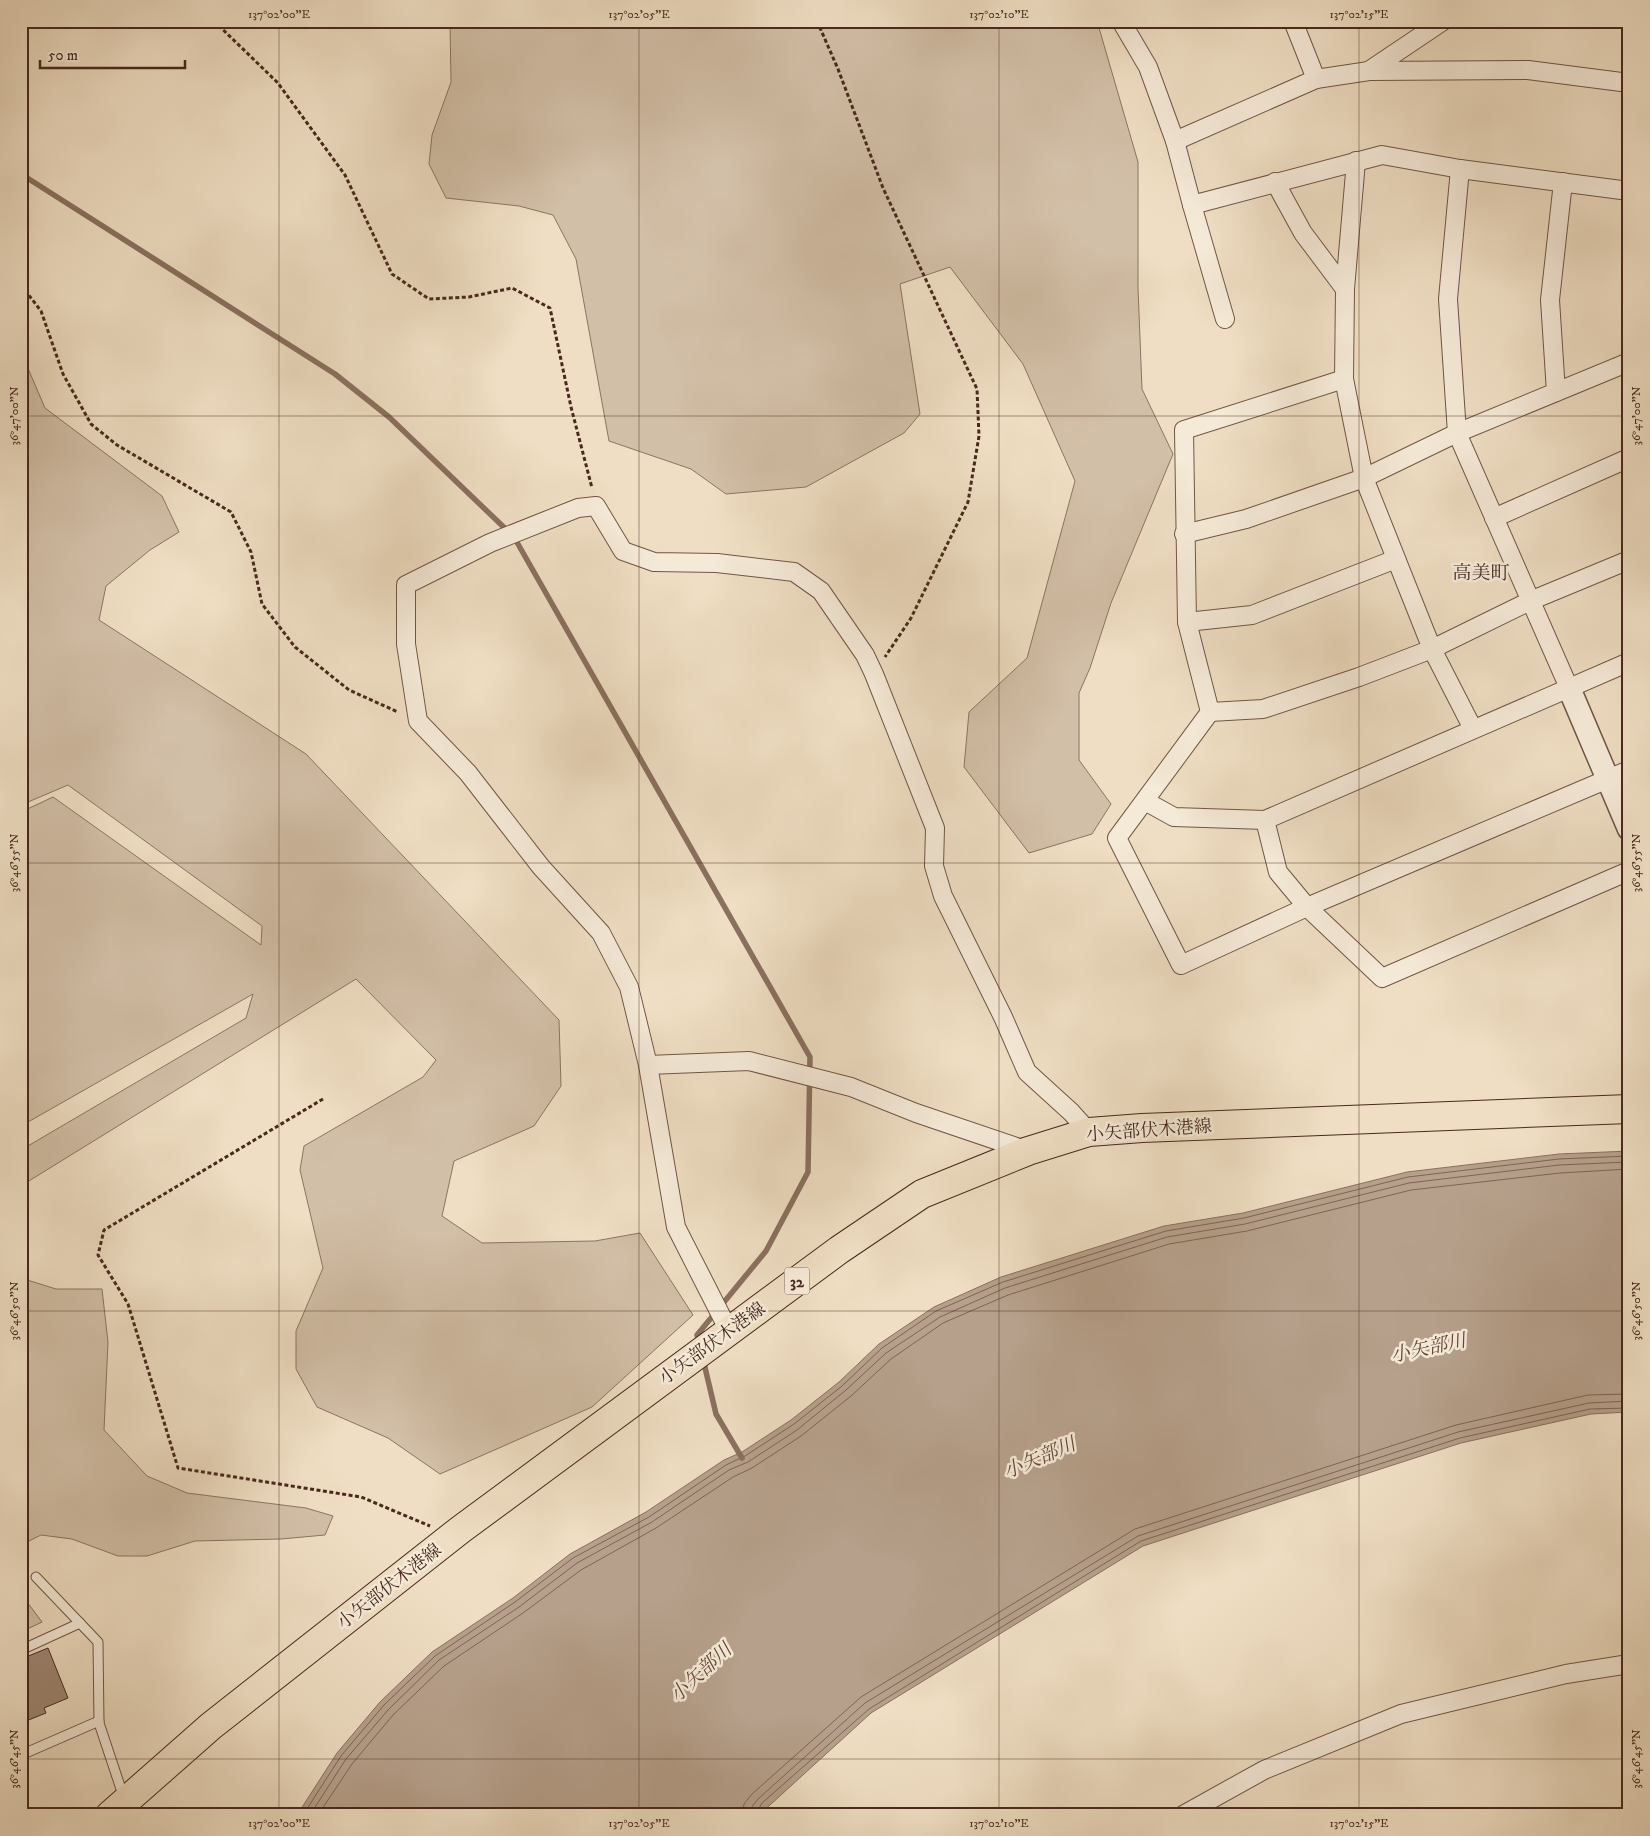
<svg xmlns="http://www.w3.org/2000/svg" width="1650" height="1836" font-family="'IM FELL DW Pica','Noto Serif JP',serif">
<rect width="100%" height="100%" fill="#efdec3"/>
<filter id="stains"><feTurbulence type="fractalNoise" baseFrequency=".004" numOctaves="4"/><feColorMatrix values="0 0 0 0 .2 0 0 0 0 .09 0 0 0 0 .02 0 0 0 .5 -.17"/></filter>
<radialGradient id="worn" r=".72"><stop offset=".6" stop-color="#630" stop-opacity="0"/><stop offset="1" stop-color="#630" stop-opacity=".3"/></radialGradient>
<g fill="#d2bfa7" stroke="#8c7462">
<polygon points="450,21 1097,21 1138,162 1138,288 1142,389 1173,454 1111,603 1090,668 1079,693 1079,760 1111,804 1092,834 1029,853 964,767 969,712 1027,658 1075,481 1023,364 950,267 900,284 920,414 904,433 806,487 726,494 691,469 609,441 576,259 553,215 519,206 446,198 429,164 432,135 451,82"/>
<polygon points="21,352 45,408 162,496 179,532 150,550 106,586 99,620 306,754 559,1020 561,1086 534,1126 454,1161 442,1216 482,1243 595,1241 640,1233 693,1315 592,1407 440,1474 388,1438 317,1407 296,1369 296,1331 323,1268 300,1170 304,1146 423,1077 436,1060 356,979 24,1184 21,1187 21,1150 246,1018 253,994 21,1126 21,812 53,797 261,945 262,926 68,785 21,805"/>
<polygon points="21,1272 24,1279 56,1289 102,1289 108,1342 104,1430 147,1476 187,1493 306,1508 333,1516 325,1535 281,1539 195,1541 147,1556 118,1556 72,1539 41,1535 21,1545"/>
<polygon points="21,1594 42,1622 21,1632"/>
</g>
<polygon fill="#b6a08b" stroke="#8a705f" points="1629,1151 1629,1412 1591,1414 1461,1443 1143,1546 871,1713 759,1815 297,1815 337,1753 380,1702 432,1652 513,1598 570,1554 646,1512 724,1460 742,1452 791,1420 839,1382 879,1344 934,1307 1001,1277 1164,1226 1243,1213 1407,1172 1559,1154"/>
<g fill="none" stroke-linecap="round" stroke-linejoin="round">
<g stroke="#7e6454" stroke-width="1">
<polyline points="303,1815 341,1756 384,1705 435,1656 515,1602 573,1558 649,1517 726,1465 745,1456 794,1424 842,1386 882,1348 936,1311 1003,1282 1166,1231 1244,1218 1408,1177 1559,1159 1629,1156"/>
<polyline points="310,1815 346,1759 388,1710 439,1660 519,1607 577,1563 652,1522 729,1470 748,1462 797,1430 846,1390 886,1353 940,1317 1005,1288 1167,1237 1245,1224 1409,1183 1559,1165 1629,1162"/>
<polyline points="318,1815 352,1764 393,1715 444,1666 523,1613 581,1570 656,1528 733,1477 752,1468 801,1436 851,1396 891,1359 943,1323 1008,1295 1169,1244 1247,1231 1411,1190 1560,1173 1629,1169"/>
<polyline points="742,1815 744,1804 752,1794 861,1697 1135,1529 1456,1425 1588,1395 1629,1394"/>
<polyline points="749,1815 751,1808 758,1799 865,1703 1138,1536 1458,1432 1589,1403 1629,1401"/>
<polyline points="755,1815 762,1803 869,1709 1141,1541 1460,1438 1590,1409 1629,1408"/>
</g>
<g stroke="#8a705f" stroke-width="5.5">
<polyline points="21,174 335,374 389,417 514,537 810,1057 808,1172 766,1251 697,1335 699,1342"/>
<polyline points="703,1359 716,1414 742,1458"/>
</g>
</g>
<polygon fill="#9e8773" stroke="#47291d" points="48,1648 68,1698 44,1708 46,1713 21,1723 21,1659"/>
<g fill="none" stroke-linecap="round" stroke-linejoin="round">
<g stroke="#715646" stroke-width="11">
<g id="service">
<polyline points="36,1577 98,1642 99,1723 124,1798"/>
<polyline points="21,1650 80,1623"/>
<polyline points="21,1755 99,1721"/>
</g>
</g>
<g stroke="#715646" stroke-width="20">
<g id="minor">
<polyline points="1121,21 1148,67 1175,141 1192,205 1382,155 1460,169 1629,191"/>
<polyline points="1293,21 1316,79 1369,71 1528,70 1629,83"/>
<polyline points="1370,70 1443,21"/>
<polyline points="1175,141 1316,79"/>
<polyline points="1460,169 1448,299 1457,433 1569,688"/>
<polyline points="1275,182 1303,233 1345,289"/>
<polyline points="1192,205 1225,319"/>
<polyline points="1344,379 1364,478 1432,649 1473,729"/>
<polyline points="1556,392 1550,300 1563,182"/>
<polyline points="1494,518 1629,458"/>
<polyline points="1184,534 1246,519 1364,478 1457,433 1629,362"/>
<polyline points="1187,622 1252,615 1396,559"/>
<polyline points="1210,712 1263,709 1359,677 1432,649 1530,601 1629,560"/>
<polyline points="1629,770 1307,907 1382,978 1629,871"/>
<polyline points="1145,801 1174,817 1265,820 1629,662"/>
<polyline points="1265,820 1278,872 1307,907 1181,965 1117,838 1210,712 1187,622 1184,430 1344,379 1345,289 1356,161"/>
<polyline points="648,1065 749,1061 851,1087 916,1113 1028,1151"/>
<polyline points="729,1331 676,1227 648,1065 629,987 601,933 541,867 468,773 418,721 406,644 406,585 490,543 578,508 596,506 623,551 654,562 717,563 794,572 821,591 865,655 874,674 935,828 934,866 943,896 1003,1017 1027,1072 1071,1112 1089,1132"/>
<polyline points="1183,1815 1264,1770 1401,1714 1566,1674 1629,1664"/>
</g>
</g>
<g stroke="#715646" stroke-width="25">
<polyline id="tertiary" points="1569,688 1629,829"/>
</g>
<g stroke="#47291d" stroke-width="30">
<polyline id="primary" points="110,1815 211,1726 460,1530 839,1250 922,1194 1028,1151 1089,1132 1142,1128 1629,1109"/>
</g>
<g stroke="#47291d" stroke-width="3" stroke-dasharray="4 2.5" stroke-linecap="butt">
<polyline points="214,21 278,83 345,175 392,274 429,299 469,297 512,288 550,308 571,407 592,488"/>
<polyline points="817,21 838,69 883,188 977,389 979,436 968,502 911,618 885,657"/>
<polyline points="21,285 41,311 63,374 91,424 117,445 231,512 251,552 262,604 295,647 349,690 398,712"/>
<polyline points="323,1099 104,1230 98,1255 128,1304 178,1468 361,1497 430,1526"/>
</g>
<use href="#service" stroke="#f5ead8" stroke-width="9"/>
<use href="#minor" stroke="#f5ead8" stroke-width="18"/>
<use href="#tertiary" stroke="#f5ead8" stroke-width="22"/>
<use href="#primary" stroke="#efdec3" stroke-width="28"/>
</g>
<path fill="none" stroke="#47291d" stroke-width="1" stroke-opacity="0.45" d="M279,21v1794M639,21v1794M999,21v1794M1359,21v1794M21,416h1608M21,863h1608M21,1311h1608M21,1759h1608"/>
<g text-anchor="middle" stroke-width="5" stroke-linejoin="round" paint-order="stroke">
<rect fill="#f5ead8" stroke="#7b6355" stroke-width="1" x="784.5" y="1267.5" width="25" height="27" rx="4"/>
<g font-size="16" font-weight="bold" fill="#47291d">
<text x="797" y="1287">32</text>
</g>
<g font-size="18" fill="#47291d" stroke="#f5ead8">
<text transform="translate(1149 1130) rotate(-4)" y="6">小矢部伏木港線</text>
<text transform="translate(712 1343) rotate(-36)" y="6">小矢部伏木港線</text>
<text transform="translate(389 1586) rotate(-38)" y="6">小矢部伏木港線</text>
</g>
<g font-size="19" fill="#47291d" stroke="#f5ead8">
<text x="1481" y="579">高美町</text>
</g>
<g font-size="19" font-style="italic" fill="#634738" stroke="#f5ead8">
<text transform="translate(1428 1347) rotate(-12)" y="7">小矢部川</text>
<text transform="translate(1039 1457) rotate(-23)" y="7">小矢部川</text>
<text transform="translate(700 1672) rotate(-43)" y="7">小矢部川</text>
</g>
</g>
<rect width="1650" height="1836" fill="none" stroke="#efdec3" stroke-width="55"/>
<path d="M40 60v8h145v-8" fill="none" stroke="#47291d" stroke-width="2.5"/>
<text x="48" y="60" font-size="15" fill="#47291d" stroke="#f5ead8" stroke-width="4" paint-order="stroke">50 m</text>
<rect x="28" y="28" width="1594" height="1780" fill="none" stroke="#47291d" stroke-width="2"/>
<g font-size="12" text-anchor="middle" fill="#47291d">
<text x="279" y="18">137°02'00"E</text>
<text x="639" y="18">137°02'05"E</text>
<text x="999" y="18">137°02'10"E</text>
<text x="1359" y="18">137°02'15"E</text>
<text transform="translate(14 416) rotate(-90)" y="4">36°47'00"N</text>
<text transform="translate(1636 416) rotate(-90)" y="4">36°47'00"N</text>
<text transform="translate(14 863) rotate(-90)" y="4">36°46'55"N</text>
<text transform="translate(1636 863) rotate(-90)" y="4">36°46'55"N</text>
<text transform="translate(14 1311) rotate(-90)" y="4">36°46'50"N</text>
<text transform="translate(1636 1311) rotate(-90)" y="4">36°46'50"N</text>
<text transform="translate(14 1759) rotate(-90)" y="4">36°46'45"N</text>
<text transform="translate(1636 1759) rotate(-90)" y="4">36°46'45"N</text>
<text x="279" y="1827">137°02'00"E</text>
<text x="639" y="1827">137°02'05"E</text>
<text x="999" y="1827">137°02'10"E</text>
<text x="1359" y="1827">137°02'15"E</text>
</g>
<rect width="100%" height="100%" filter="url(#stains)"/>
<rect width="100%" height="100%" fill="url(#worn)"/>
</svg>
